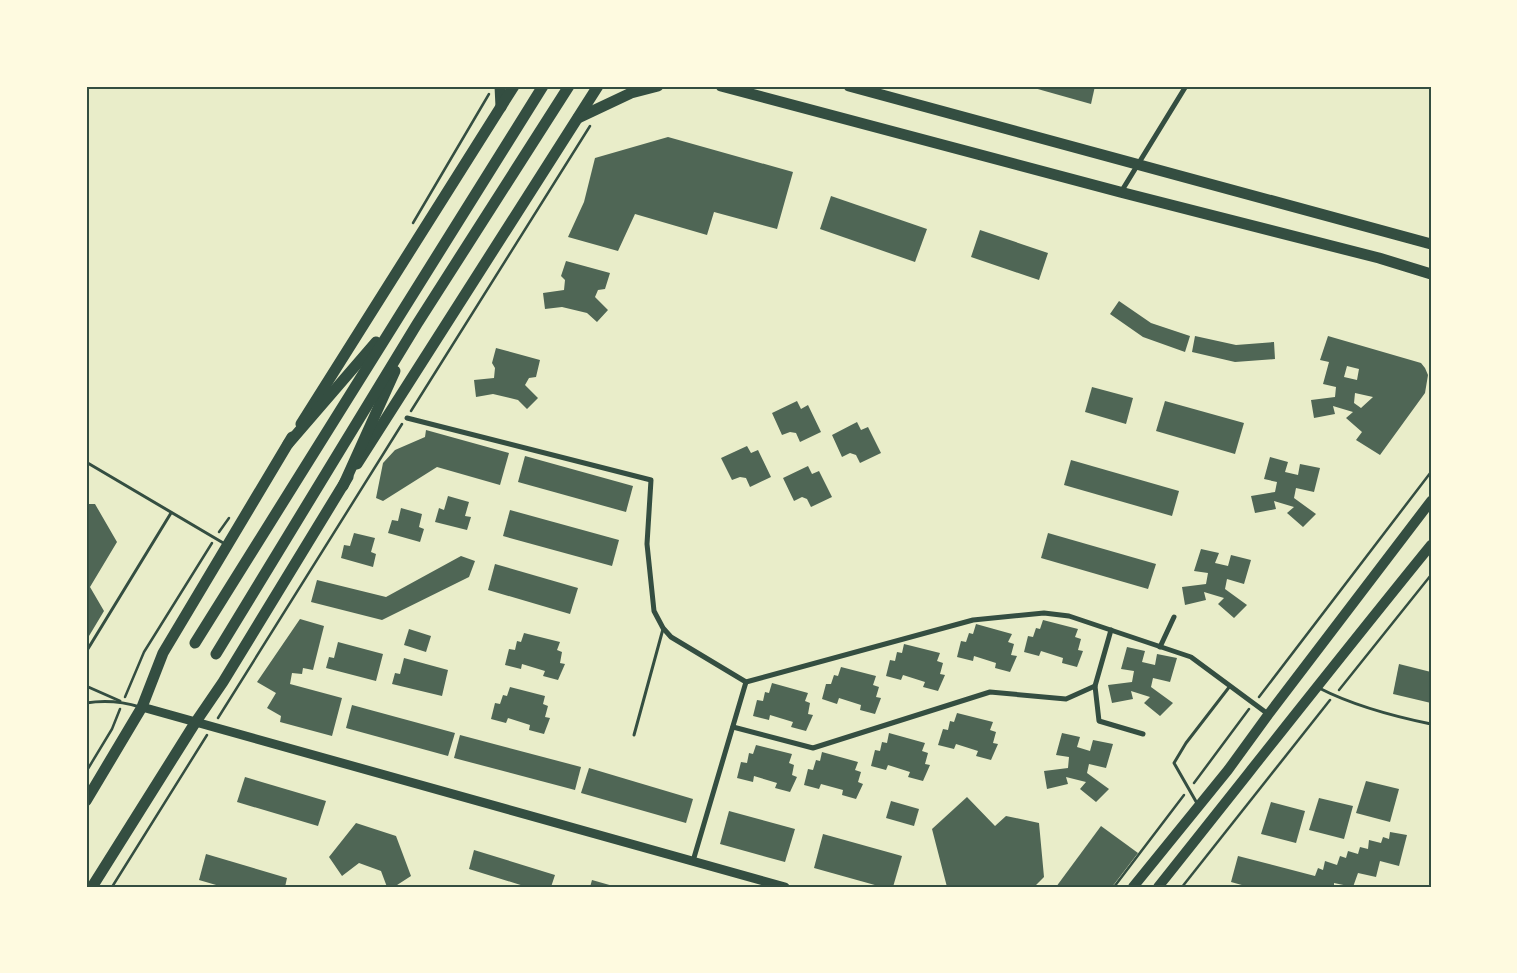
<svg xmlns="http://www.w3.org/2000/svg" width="1517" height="973" font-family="'Golos Text',sans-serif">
<rect width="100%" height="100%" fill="#e9edc9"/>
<g fill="#4f6655" fill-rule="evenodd">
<polygon points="1027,86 1095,86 1091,104"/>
<polygon points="668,137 793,172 777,229 714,212 707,235 635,214 618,251 568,237 584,202 595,158"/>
<polygon points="831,196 927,229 915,262 820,229"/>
<polygon points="980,230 1048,253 1039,280 971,257"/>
<polygon points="566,261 610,273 605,289 598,290 595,297 608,310 597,322 587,313 562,307 545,309 543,293 564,290 565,280 561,276"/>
<polygon points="1119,301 1151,323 1190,336 1185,352 1143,337 1110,314"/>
<polygon points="1195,336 1236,345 1274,342 1275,359 1235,362 1192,352"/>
<path d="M1328,336l93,27 4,5 3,7 -3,18 -45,62 -24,-15 6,-8 -16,-14 7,-6 -20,-6 2,8 -21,4 -3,-18 24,-3 1,-10 -13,-3 6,-22 -9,-2zM1347,366l12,3 -2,11 -13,-3zM1355,393l18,4 -12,11 -7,-5z"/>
<polygon points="496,348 540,360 536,377 529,378 525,385 538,398 527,409 518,400 493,394 476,397 474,380 494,378 495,368 492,363"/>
<polygon points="1092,387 1133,398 1126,424 1085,412"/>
<polygon points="797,401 801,409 808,405 821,432 800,442 796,433 790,432 782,435 772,413"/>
<polygon points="1165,401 1244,423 1235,454 1156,431"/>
<polygon points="857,422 861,430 868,427 881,453 860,463 856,455 850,453 842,457 832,435"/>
<polygon points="426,430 509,453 500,485 437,467 383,501 376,498 383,463 395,450 425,437"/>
<polygon points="747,446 751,453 758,450 771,477 750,487 746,478 740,477 732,480 721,458"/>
<polygon points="525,456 633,486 626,512 518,482"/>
<polygon points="1270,457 1288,462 1285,472 1298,475 1300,464 1320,468 1314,492 1296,488 1294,498 1316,514 1303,527 1287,513 1294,507 1274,501 1276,509 1255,513 1251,496 1275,492 1277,482 1264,479"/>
<polygon points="1071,460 1179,491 1172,516 1064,485"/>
<polygon points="808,466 812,474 819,471 832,497 811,507 807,499 802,497 794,501 783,478"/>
<polygon points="448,496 469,502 465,516 471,517 467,530 435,522 439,508 444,510"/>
<polygon points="86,504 95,504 117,542 90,587 104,611 89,636 86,636"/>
<polygon points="401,508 422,514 419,527 424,529 420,542 388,533 392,520 398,521"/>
<polygon points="510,510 619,540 612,566 503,536"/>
<polygon points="354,533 375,538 371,552 376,554 373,567 341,558 344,545 350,546"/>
<polygon points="1048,533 1156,564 1148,589 1041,558"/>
<polygon points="1201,549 1219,553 1215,563 1228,566 1231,555 1251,560 1244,584 1227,579 1225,589 1247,605 1234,618 1218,604 1224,598 1204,592 1206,600 1185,605 1182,587 1206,584 1208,573 1194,571"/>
<polygon points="461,556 475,561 469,577 382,620 311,602 317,580 386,597"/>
<polygon points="495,564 578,588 570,614 488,590"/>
<polygon points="300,619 324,626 313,670 303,668 302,674 292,673 290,684 342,698 332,736 280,722 281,716 267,708 276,693 257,682"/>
<polygon points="1043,620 1078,629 1075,637 1081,639 1078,650 1083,651 1077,667 1062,663 1063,658 1041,651 1039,656 1024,652 1028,636 1033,637 1036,628 1040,629"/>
<polygon points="976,624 1012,634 1008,642 1014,644 1011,655 1017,656 1010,672 995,668 996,663 974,656 973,661 957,657 961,641 966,642 969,633 973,634"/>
<polygon points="409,629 431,636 426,652 404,645"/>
<polygon points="524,633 560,642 557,650 562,652 560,663 565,664 558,680 543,676 545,671 522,664 521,669 505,665 509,649 515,650 517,641 521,642"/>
<polygon points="338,642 383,654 376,681 326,668 329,657 334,658"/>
<polygon points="904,644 940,653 937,661 943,663 940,674 945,675 938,691 923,687 925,682 903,675 901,680 886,676 890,660 895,661 897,652 902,653"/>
<polygon points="1127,647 1145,651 1142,662 1155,665 1157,654 1177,658 1170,682 1153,678 1151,687 1173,703 1160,716 1144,703 1150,697 1131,691 1133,699 1112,703 1108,685 1132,682 1134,671 1121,669"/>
<polygon points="404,658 448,670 442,696 392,684 395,673 400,674"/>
<polygon points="1399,664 1431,672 1431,703 1393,694"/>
<polygon points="841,667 876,676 873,685 879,687 876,697 881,698 875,714 860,710 861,705 839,698 837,704 822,699 826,684 831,684 834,675 838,676"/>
<polygon points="772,683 808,693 805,701 810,703 808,714 813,715 806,731 791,727 793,722 770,715 769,720 753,716 757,700 763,701 765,692 769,693"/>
<polygon points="510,687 545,696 543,704 548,706 545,717 550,718 544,734 529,730 530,725 508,718 506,723 491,719 495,703 500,704 503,695 507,696"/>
<polygon points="352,705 455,733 448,756 346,728"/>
<polygon points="957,713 993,722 990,730 996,732 993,743 998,744 991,760 976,756 978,751 956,744 954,749 938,745 943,729 948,730 950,721 954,722"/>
<polygon points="889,733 925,743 922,751 928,753 925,764 930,765 923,781 908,777 910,772 888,765 886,770 871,766 875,750 880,751 882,742 887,743"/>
<polygon points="1062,733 1080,737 1077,747 1090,751 1093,740 1113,744 1106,768 1089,764 1087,773 1109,789 1096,802 1080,789 1086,782 1066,777 1068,784 1047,789 1044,771 1068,768 1069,757 1056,755"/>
<polygon points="460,735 581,767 575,790 454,758"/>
<polygon points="756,745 792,754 789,763 794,765 792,775 797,777 790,792 775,788 777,783 754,776 753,782 737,778 741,762 747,763 749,753 753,754"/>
<polygon points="822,752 858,762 855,770 861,772 858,782 863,784 856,799 842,795 843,790 821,784 819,789 804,785 808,769 813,770 816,760 820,761"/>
<polygon points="589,768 693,799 686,823 581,793"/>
<polygon points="245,777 326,801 318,826 237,802"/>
<polygon points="1366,781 1399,789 1390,822 1356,813"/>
<polygon points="967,797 995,826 1006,816 1039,823 1044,877 1034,887 947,887 932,829"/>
<polygon points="1319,798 1353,806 1344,839 1309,830"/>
<polygon points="891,801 919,809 914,826 886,818"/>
<polygon points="1271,802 1305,811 1296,843 1261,834"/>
<polygon points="729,811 795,829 785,862 720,844"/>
<polygon points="356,823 396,836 411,876 394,887 387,887 381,871 359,863 342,876 329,857"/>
<polygon points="1101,826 1138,853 1112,887 1056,887"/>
<polygon points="1390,832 1407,835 1399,866 1380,861 1376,877 1358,873 1353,887 1334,883 1334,887 1249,887 1231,882 1238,856 1315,876 1318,868 1323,870 1325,861 1337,865 1340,856 1346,858 1348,851 1358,854 1360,847 1368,849 1369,840 1381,843 1383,837 1389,839"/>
<polygon points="823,834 902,856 893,887 882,887 814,868"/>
<polygon points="474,850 555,875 551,887 527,887 469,869"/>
<polygon points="206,854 287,878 285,887 223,887 199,880"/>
<polygon points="592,880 613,886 613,887 590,887"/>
</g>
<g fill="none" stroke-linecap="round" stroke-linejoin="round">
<g stroke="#344e41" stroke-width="2.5">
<polyline points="413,223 489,94"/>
<polyline points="411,411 590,126"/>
<polyline points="219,532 229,518"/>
<polyline points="1339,690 1431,575"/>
<polyline points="125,697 144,652 212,543"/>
<polyline points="1259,697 1431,472"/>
<polyline points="218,718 402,424"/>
<polyline points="86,772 112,729 120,709"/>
<polyline points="1194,783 1249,709"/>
<polyline points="112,887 207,735"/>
<polyline points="1114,887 1184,795"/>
<polyline points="1182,887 1330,700"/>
</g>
<g stroke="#344e41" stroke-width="3">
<polyline points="86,462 225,544"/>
<polyline points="86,652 171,513"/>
<polyline points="86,686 120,701"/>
<path d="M1319,688c35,18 73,28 112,36"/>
<path d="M86,703c19,-3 35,-2 54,4"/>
<polyline points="634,735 663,629"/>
<polyline points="1198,805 1174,763 1186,743 1230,686"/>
</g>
<g stroke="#344e41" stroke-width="5">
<polyline points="1121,192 1186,86"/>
<polyline points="407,418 651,480 647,544 654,611 663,628 671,637 746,682 973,620 1044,613 1069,616 1191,657 1268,714"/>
<polyline points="1160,647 1174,617"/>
<polyline points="1095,686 1099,721 1143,734"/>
<polyline points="733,727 813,748 990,692 1066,699 1095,686 1111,630"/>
<polyline points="693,861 746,682"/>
</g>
<polyline stroke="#344e41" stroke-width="9" points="142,707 785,887"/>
<g stroke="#344e41" stroke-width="10">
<polyline points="1133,887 1228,770 1268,715 1431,501"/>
<path d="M1158,887c91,-114 181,-229 273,-342"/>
</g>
<g stroke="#344e41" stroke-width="11">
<polyline points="500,86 501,107"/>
<polyline points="721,86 1120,192 1379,258 1431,274"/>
<polyline points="849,86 1431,244"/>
<polyline points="578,118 631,93 658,86"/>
<polyline points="301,424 514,86"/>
<polyline points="357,464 598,86"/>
<polyline points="86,801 142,707 163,653 292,437"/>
<polyline points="92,887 195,723 223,682 348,477"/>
</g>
<g stroke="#344e41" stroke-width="11">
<polyline points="288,444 376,342"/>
<polyline points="343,486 395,371"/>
<polyline points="195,643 543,86"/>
<polyline points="216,654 417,324 569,86"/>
</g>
</g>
<rect width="1517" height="973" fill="none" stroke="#fefae0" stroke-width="175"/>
<rect x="88" y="88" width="1342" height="798" fill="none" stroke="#344e41" stroke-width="2"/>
</svg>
